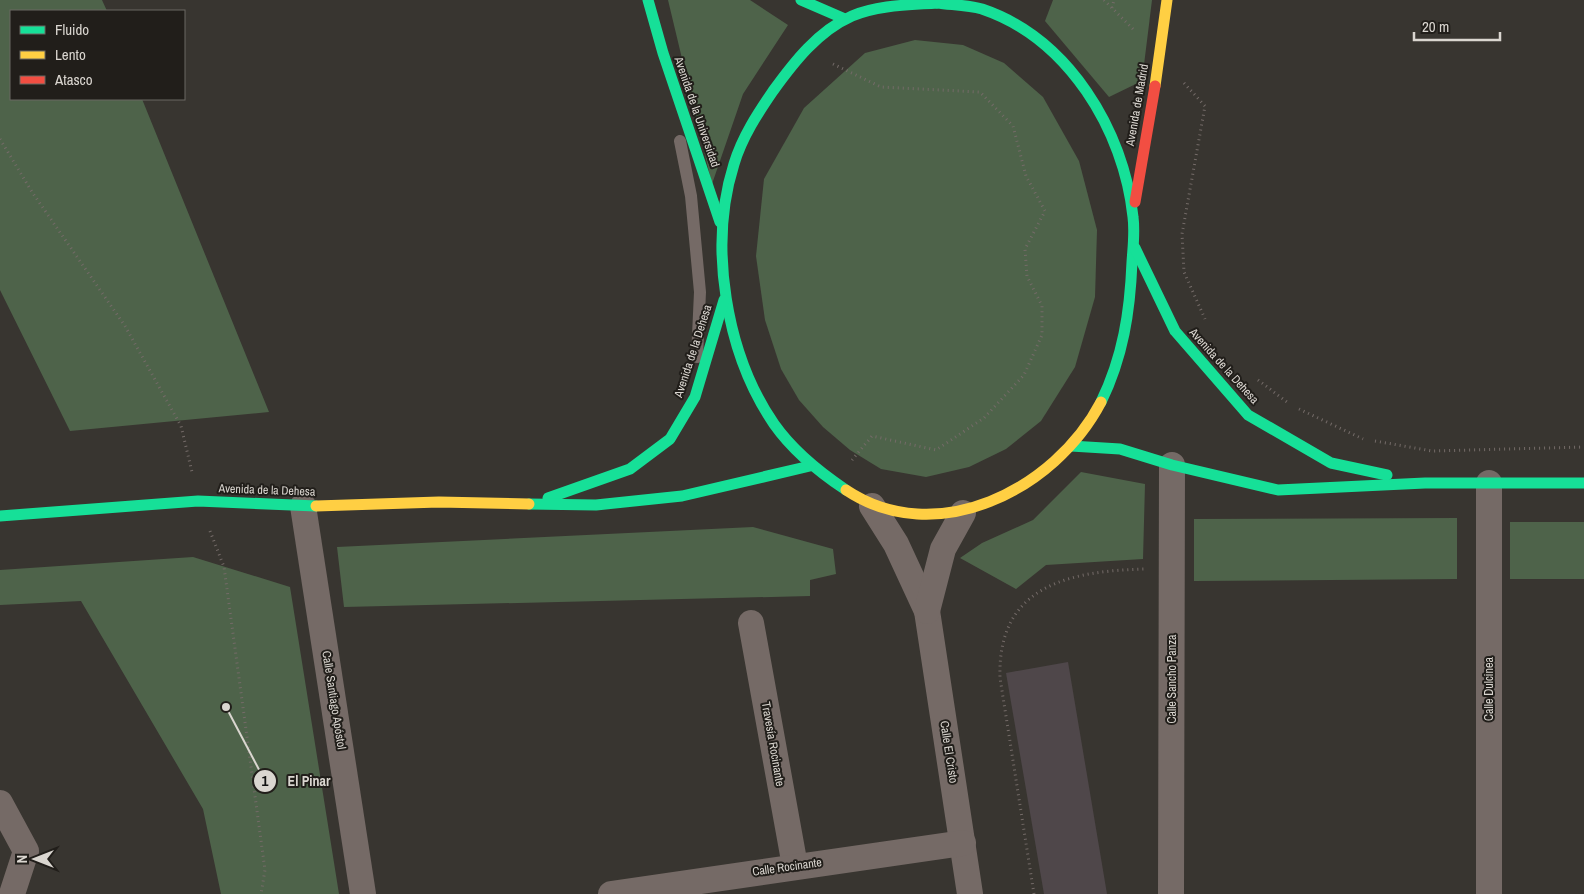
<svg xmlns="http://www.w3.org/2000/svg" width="1584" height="894" font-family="'Archivo Narrow',sans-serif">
<rect width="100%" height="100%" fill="#383530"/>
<g fill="#4e634a">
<polygon points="0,0 102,0 107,11 11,11 11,99 142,99 269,412 70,431 0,290"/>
<polygon points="668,0 750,0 788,25 743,94 712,184"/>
<polygon points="1053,0 1152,0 1142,81 1109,97 1045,21"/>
<polygon points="915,40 963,45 1004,63 1043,97 1079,161 1097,230 1095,297 1075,367 1041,421 1006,449 969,467 926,477 881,469 850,450 823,427 799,400 781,369 765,320 756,256 764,179 804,108 865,53"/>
<polygon points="1081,472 1145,484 1143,559 1046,565 1016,589 960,558 982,543 1033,520"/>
<polygon points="1457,518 1457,579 1194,581 1194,519"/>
<rect x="1510" y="522" width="74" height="57"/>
<polygon points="753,527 833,549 836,574 810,580 810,596 344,607 337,547"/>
<polygon points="193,557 290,587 339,894 221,894 203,809 81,601 0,605 0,570"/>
</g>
<polygon fill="#4f474a" points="1068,662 1107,894 1044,894 1006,673"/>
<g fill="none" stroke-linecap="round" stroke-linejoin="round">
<g stroke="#746b68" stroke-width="3" stroke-dasharray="1 4" stroke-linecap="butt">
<polyline points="1104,0 1135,31"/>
<polyline points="1112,8 1114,0"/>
<polyline points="833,64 881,87 980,92 1013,126 1026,176 1045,211 1025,249 1027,276 1042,306 1042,335 1024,375 984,418 936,450 872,436 852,460"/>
<polyline points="1184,83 1205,106 1182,234 1184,272 1205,319"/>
<polyline points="0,139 32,192 125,326 181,426 192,472"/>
<polyline points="1258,380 1287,402"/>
<polyline points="1299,409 1363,439"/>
<polyline points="1375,441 1432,451 1584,447"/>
<polyline points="210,531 224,567 265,870 261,894"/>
<path d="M1034,894l-34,-216c-3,-93 70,-107 145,-109"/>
</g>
<polyline stroke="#756a66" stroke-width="12" points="680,141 691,196 700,292 697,357"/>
<g stroke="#756a66" stroke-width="26">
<polyline points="1489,483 1489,894"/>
<polyline points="303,506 363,894"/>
<polyline points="872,506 896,544 927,611 970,894"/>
<polyline points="927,611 943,549 963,513"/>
<polyline points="751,623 795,866"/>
<polyline points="0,803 26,851 12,894"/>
<polyline points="611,894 963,843"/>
<polyline points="1171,894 1172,465"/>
</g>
<g stroke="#16e098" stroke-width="11">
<polyline points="648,0 663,53 720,222"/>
<polyline points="801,0 845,19"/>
<path d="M937,3c15,2 31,2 45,6 86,29 142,121 151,208 2,15 0,30 -1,45 -2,50 -9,95 -31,140"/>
<polyline points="1135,248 1175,331 1248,415 1331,463 1387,475"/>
<polyline points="1071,446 1120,449 1172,465 1278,490 1425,483 1584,483"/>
<path d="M846,490c-27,-18 -53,-39 -72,-66 -48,-70 -66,-178 -40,-260 8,-27 24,-51 39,-73 21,-29 45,-60 79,-75 26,-11 57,-11 85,-13"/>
<polyline points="548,498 630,469 670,439 695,397 724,300"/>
<polyline points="529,504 596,505 682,496 810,466"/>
<polyline points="0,516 198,501 316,506"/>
</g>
<g stroke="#ffcf43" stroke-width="11">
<polyline points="1155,86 1167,0"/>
<path d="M846,490c90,60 209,0 255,-88"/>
<polyline points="316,506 439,502 529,504"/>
</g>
<polyline stroke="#f24e42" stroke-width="11" points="1135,202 1155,86"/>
</g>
<g text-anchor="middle" stroke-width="4" stroke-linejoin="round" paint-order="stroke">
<g font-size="12" fill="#dad6d0" stroke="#211e1a">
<text transform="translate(1137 105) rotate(-80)" y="4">Avenida de Madrid</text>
<text transform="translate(697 112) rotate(71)" y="4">Avenida de la Universidad</text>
<text transform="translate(693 351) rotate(-72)" y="4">Avenida de la Dehesa</text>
<text transform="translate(1224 366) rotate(48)" y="4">Avenida de la Dehesa</text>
<text transform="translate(267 490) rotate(2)" y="4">Avenida de la Dehesa</text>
<text transform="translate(1172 679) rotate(-90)" y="4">Calle Sancho Panza</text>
<text transform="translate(1489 689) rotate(-90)" y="4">Calle Dulcinea</text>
<text transform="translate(334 700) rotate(81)" y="4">Calle Santiago Apóstol</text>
<text transform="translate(773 744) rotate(80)" y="4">Travesía Rocinante</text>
<text transform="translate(949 752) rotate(81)" y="4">Calle El Cristo</text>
<text transform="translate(787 867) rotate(-8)" y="4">Calle Rocinante</text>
</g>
</g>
<path fill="none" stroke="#dad6d0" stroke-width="2" d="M226 707L265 781"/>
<g fill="#dad6d0" stroke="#211e1a" stroke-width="2">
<circle cx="226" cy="707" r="5"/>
<circle cx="265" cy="781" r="12"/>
</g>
<g font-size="15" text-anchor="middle" font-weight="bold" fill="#111">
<text x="265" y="786">1</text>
</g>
<g font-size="14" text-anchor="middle" font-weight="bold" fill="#dad6d0" stroke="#211e1a" stroke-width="4" stroke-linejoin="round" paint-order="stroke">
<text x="309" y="786">El Pinar</text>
</g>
<rect x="10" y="10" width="175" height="90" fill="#211e1a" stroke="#6b6863"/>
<rect x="20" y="26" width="25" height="8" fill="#16e098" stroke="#6b6863"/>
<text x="55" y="35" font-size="15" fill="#dad6d0">Fluido</text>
<rect x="20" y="51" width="25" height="8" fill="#ffcf43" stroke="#6b6863"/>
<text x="55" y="60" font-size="15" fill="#dad6d0">Lento</text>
<rect x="20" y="76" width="25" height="8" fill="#f24e42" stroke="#6b6863"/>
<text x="55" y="85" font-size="15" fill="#dad6d0">Atasco</text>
<g transform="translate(35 859) rotate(270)" stroke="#211e1a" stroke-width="4" paint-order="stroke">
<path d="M0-4L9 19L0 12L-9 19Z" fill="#dad6d0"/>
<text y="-8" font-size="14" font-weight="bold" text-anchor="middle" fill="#dad6d0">N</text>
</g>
<path d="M1414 32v8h86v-8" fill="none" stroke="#dad6d0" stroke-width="2.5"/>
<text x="1422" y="32" font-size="15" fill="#dad6d0" stroke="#211e1a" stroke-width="4" paint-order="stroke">20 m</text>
</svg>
